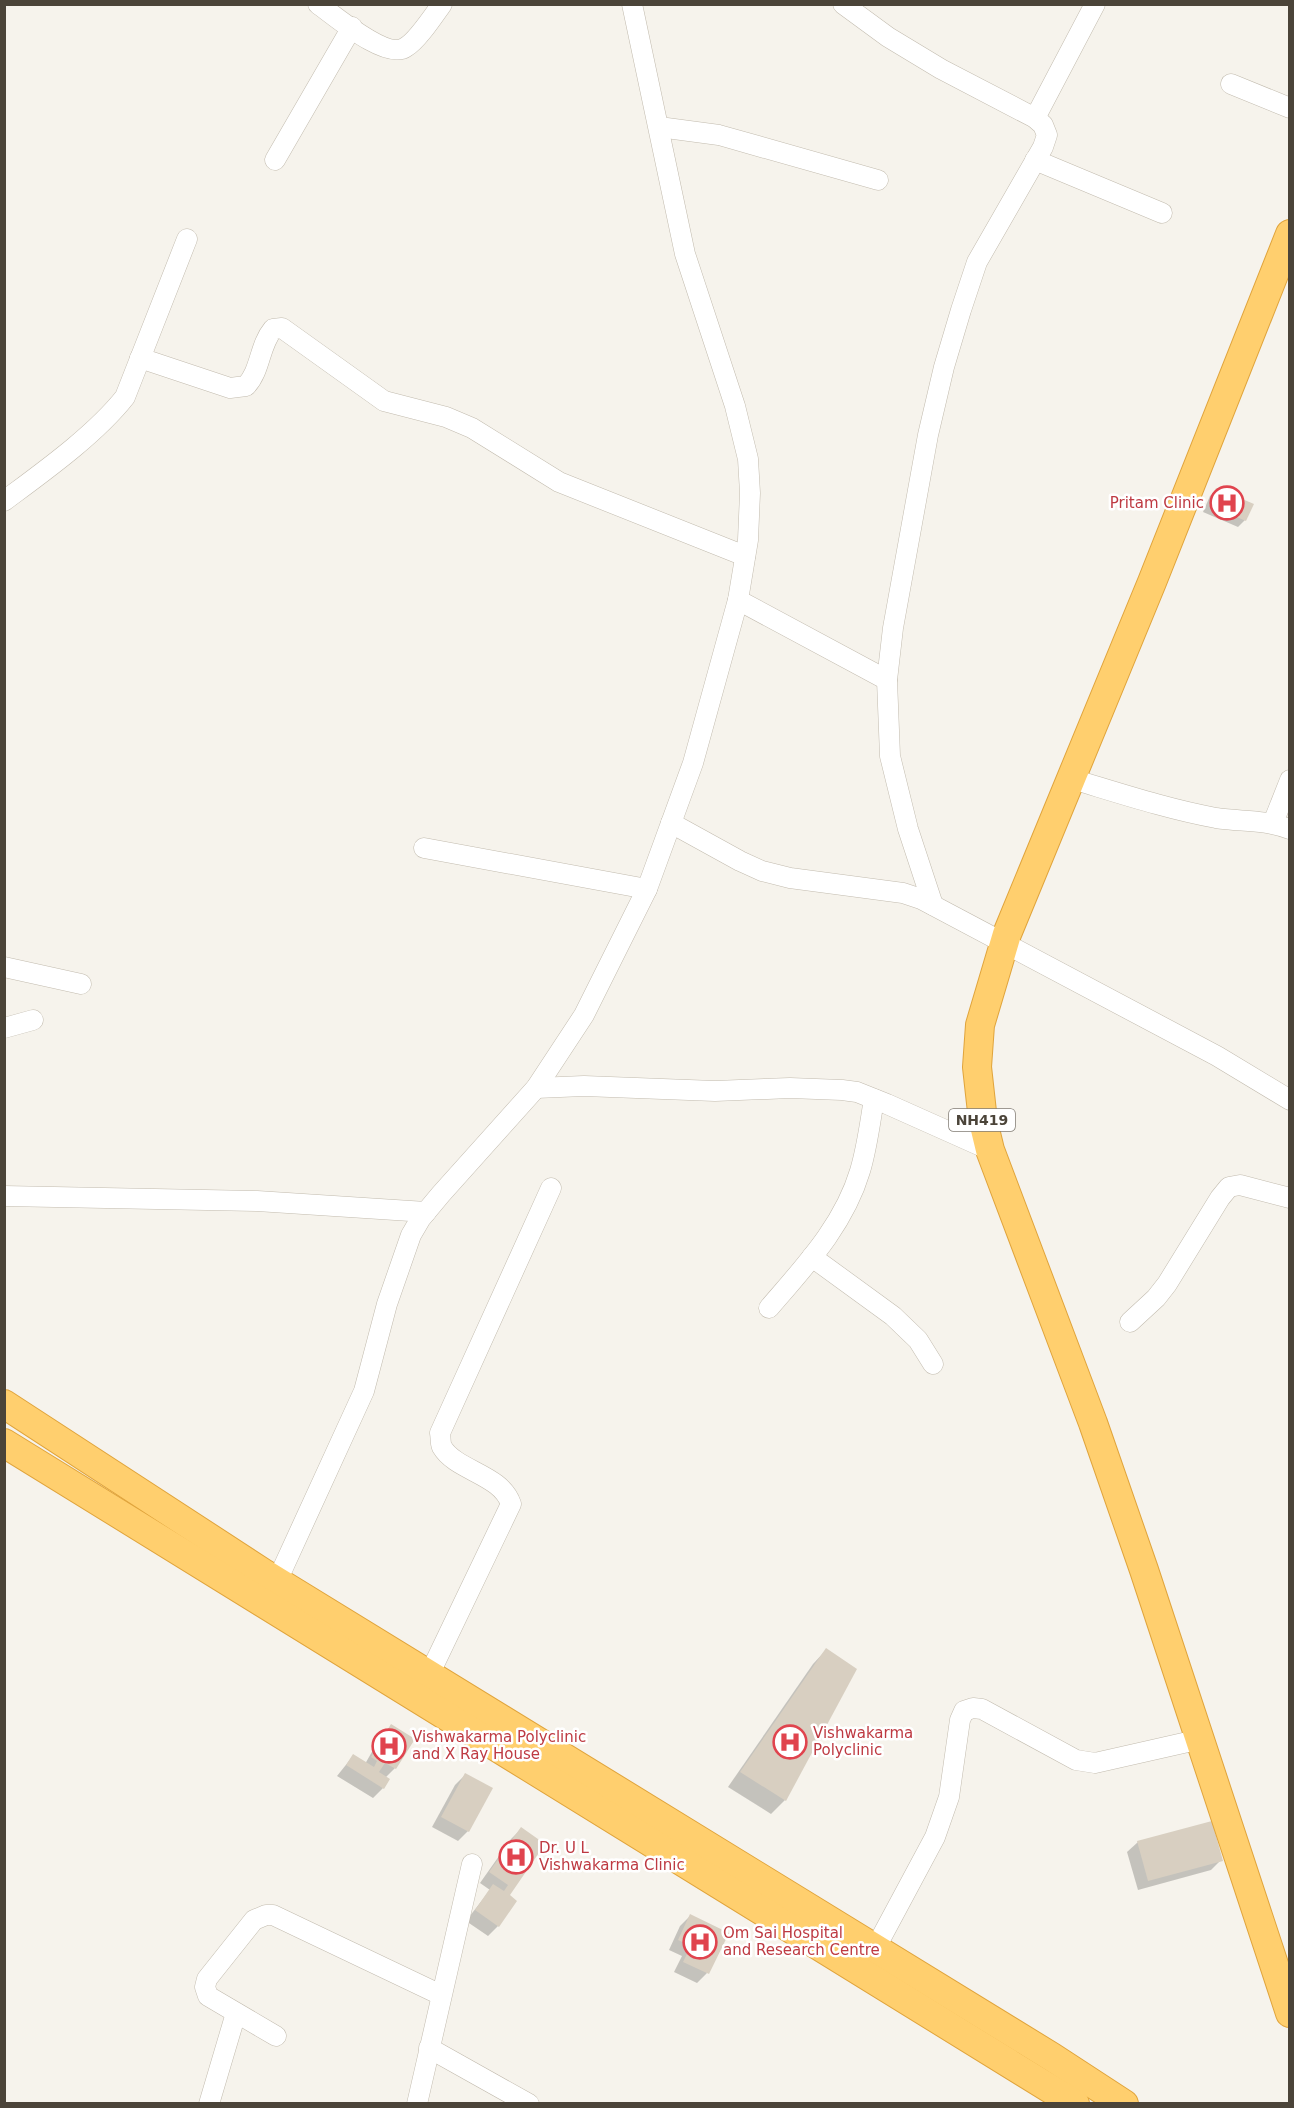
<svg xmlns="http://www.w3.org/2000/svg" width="1294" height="2108" font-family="'DejaVu Sans',sans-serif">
<rect width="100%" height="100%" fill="#f6f3ec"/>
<g fill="#0003">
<polygon points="1217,489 1252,504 1245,520 1238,527 1203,512 1210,496"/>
<polygon points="826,1650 855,1669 785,1800 771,1814 728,1787 813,1664"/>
<polygon points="391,1726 413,1740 395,1768 385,1778 383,1788 373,1798 337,1776 353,1756 365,1764 381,1736"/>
<polygon points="465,1775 468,1831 458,1841 432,1827 455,1785"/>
<polygon points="521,1829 507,1895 515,1901 498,1926 488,1936 466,1921 490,1890 480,1883 511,1839"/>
<polygon points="1138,1842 1221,1860 1211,1870 1138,1890 1127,1852"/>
<polygon points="690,1916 707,1973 697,1983 674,1972 682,1956 669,1950 680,1926"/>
</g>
<g fill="#d8cfc1">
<polygon points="1216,488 1254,504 1246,521 1209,505"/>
<polygon points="826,1648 857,1669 786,1801 740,1772"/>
<polygon points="391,1724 415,1739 396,1769 385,1763 379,1772 390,1779 384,1789 346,1765 353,1754 374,1767 377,1761 371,1757"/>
<polygon points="465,1773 493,1788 469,1832 441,1817"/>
<polygon points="1212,1821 1223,1861 1148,1881 1137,1841"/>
<polygon points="521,1827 545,1844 510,1895 517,1901 499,1927 475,1910 493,1884 504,1891 508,1885 489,1872"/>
<polygon points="690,1914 729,1933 709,1974 683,1962 691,1946 678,1940"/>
</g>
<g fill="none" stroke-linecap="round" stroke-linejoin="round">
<g stroke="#c2bbae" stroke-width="21">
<g id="minor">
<path d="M318,4c17,12 69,57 88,43 11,-6 28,-32 36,-43"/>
<polyline points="843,4 888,37 941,69 1035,118 1043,125 1047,135 1043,147 977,262 961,310 944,367 928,435 893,628 887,680 890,756 908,829 933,905"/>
<polyline points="1231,84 1290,108"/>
<polyline points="1035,118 1095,4"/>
<polyline points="659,127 719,135 878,180"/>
<polyline points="275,160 352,27"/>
<polyline points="1035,160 1162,213"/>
<path d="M140,358l90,30 16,-2c15,-16 13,-40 27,-57l9,-1 102,73 62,16 26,11 87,54 186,74"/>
<path d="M4,501c39,-29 91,-66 121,-104l62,-158"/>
<polyline points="738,600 887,680"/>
<path d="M1072,779c47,14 95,30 144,39 27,4 46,1 74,11"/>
<polyline points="671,823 740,861 762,871 790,878 903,893 921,899 1217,1056 1290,1100"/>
<polyline points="1273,823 1290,780"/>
<polyline points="424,848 647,889"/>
<polyline points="4,967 81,984"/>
<polyline points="4,1028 33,1020"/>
<polyline points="536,1088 584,1086 715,1091 790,1088 842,1090 857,1092 887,1104 990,1150"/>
<polyline points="4,1196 257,1201 426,1212"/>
<polyline points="812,1257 893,1316 918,1340 933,1364"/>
<path d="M769,1308c36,-42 75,-83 91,-137 7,-23 10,-48 14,-72"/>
<polyline points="1130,1322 1156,1298 1167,1284 1220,1198 1229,1187 1240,1185 1290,1198"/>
<polyline points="277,1581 364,1391 387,1304 411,1235 421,1218 441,1194 536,1088 584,1015 647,889 693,763 738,600 748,540 750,493 748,459 735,406 685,254 632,4"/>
<path d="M429,1675l82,-171c-10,-30 -55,-33 -69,-57 -2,-4 -1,-9 -2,-14l111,-245"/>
<polyline points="875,1949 935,1837 949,1797 960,1720 964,1711 973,1708 982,1709 1076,1760 1095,1763 1201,1739"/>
<polyline points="276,2036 208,1996 205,1987 207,1979 254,1920 266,1915 273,1915 441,1995"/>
<polyline points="429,2048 529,2104"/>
<polyline points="209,2104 236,2013"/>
<polyline points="417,2104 472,1864"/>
</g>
</g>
<g stroke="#e0a43c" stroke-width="30">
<g id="highway">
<polyline points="1290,234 1152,582 1007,934 980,1025 977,1067 983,1121 990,1150 1093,1423 1144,1570 1290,2013"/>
<polyline points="4,1404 265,1574 1052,2057 1124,2104"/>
<polyline points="4,1443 1075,2104"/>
</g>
</g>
<use href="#minor" stroke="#fff" stroke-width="20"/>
<use href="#highway" stroke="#ffcf6e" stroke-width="28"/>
</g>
<defs>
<g id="hospital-ring" transform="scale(1.725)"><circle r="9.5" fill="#fff" stroke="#e0444e" stroke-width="1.5"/><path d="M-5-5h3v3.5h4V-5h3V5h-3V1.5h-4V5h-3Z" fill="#e0444e"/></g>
</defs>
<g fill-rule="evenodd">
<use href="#hospital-ring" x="1227" y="503"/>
<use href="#hospital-ring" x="790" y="1742"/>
<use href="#hospital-ring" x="389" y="1746"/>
<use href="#hospital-ring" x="516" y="1857"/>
<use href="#hospital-ring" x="700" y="1942"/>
</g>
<g text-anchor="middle" stroke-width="5" stroke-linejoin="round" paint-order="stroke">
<rect fill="#fff" stroke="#817c74" stroke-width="1.5" x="949" y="1109" width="66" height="22" rx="4.5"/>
<g font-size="14" font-weight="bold" fill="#4b4439">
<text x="982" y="1125">NH419</text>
</g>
<g font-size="15" fill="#be3a42" stroke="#fff" text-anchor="start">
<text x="1204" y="508" text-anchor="end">Pritam Clinic</text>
<text x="813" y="1738">Vishwakarma<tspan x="813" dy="17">Polyclinic</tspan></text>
<text x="412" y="1742">Vishwakarma Polyclinic<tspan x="412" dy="17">and X Ray House</tspan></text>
<text x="539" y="1853">Dr. U L<tspan x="539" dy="17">Vishwakarma Clinic</tspan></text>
<text x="723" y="1938">Om Sai Hospital<tspan x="723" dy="17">and Research Centre</tspan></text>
</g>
</g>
<rect width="1294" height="2108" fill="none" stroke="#4b4439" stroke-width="12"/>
</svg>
